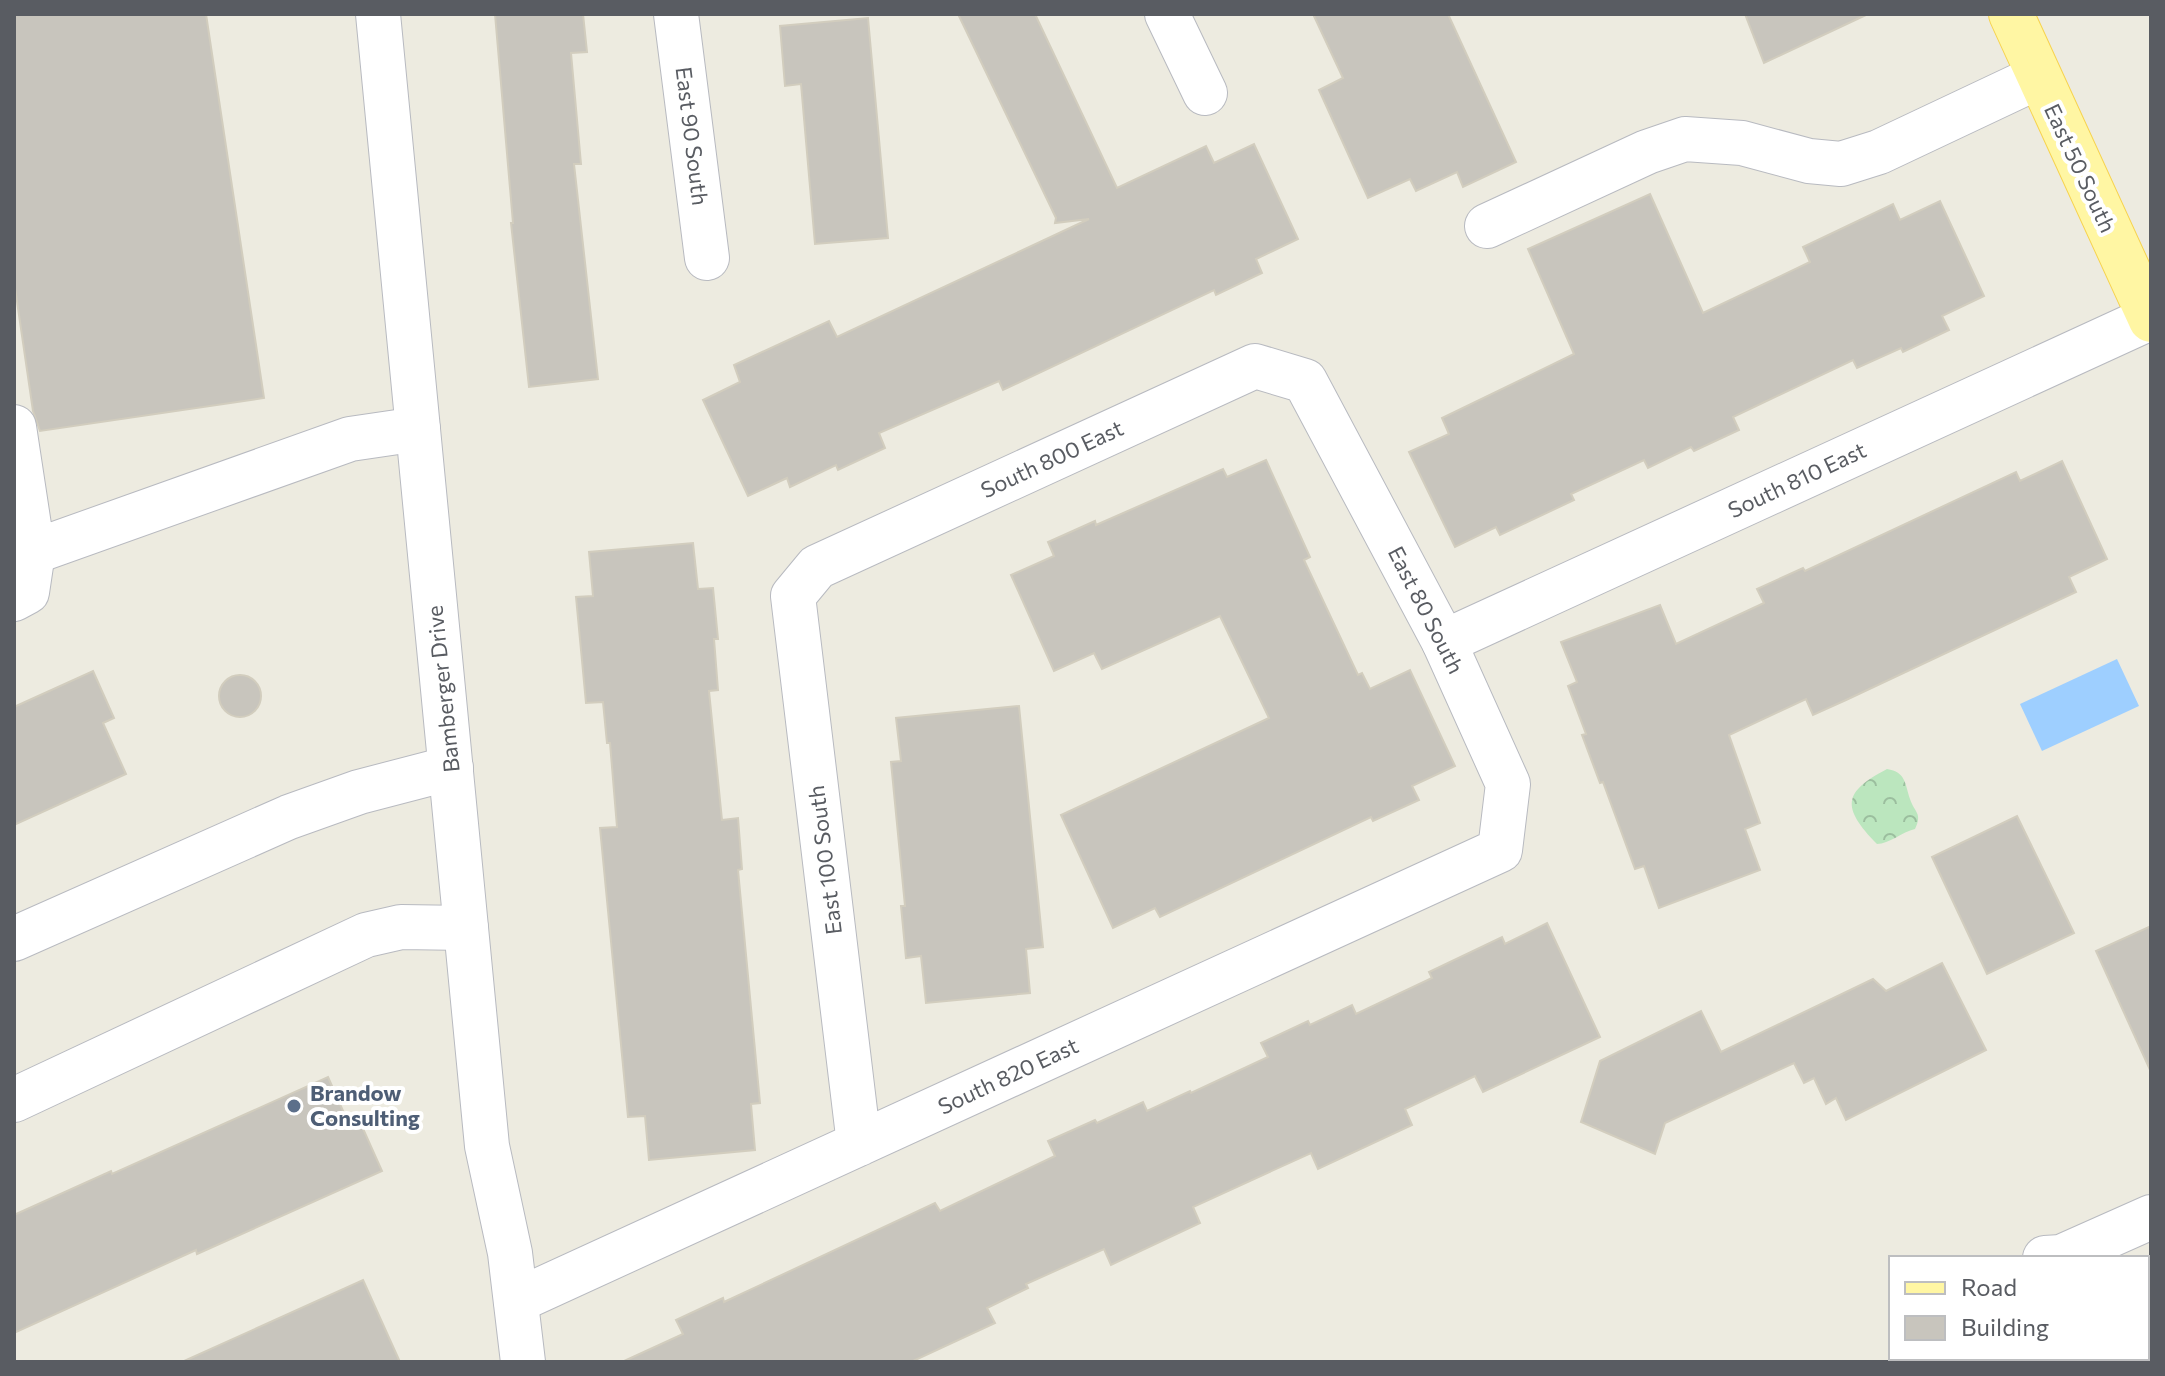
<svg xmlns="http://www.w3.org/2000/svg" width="2165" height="1376" font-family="Commissioner,sans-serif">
<defs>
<pattern id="park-crowns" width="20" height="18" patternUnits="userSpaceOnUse" patternTransform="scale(2)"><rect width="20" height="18" fill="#bbe6be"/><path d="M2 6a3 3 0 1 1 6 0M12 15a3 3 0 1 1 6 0" fill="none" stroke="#9bbe9e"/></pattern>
</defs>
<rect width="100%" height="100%" fill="#edebe0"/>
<path fill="url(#park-crowns)" d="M1887,769c19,3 18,15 23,30 4,13 13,14 5,30 -13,3 -26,15 -38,15 -36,-37 -34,-52 10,-75z"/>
<polygon fill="#9ecfff" points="2117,659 2139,706 2042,751 2020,704"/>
<g fill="#c8c5bd" stroke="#d2cdbe" stroke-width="2">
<polygon points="14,14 206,14 264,398 40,431 33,411 14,281"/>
<polygon points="495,14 583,14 587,52 571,53 581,164 574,164 598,379 529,387 511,223 513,223"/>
<polygon points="958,14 1035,14 1117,188 1206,146 1214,163 1254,144 1298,239 1256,259 1262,273 1216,295 1214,290 1003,390 999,381 879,433 885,448 838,470 836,465 790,487 787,478 748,496 703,400 740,382 734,365 829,321 837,337 1089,219 1055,223 1056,218"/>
<polygon points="1313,14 1448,14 1516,162 1463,187 1457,172 1416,191 1410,179 1368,198 1319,90 1343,78"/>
<polygon points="1745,14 1868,14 1764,63"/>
<polygon points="868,18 888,238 815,244 801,84 785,86 780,26"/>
<polygon points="1650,194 1703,313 1810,262 1803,247 1893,204 1900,220 1940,201 1984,296 1942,316 1949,330 1903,352 1901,348 1857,368 1853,360 1733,417 1739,430 1694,451 1691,447 1648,468 1644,460 1571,494 1574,500 1500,535 1496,527 1455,547 1409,452 1449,434 1442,418 1574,354 1528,249"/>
<polygon points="1266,460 1310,557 1304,560 1358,675 1362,673 1370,689 1410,670 1455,766 1412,786 1419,800 1373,821 1371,817 1160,917 1155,908 1113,928 1061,815 1269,718 1220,616 1102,669 1094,653 1054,671 1011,575 1054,556 1048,542 1095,521 1096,525 1223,469 1227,477"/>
<polygon points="2062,461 2107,559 2069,577 2076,592 1846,700 1813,715 1806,699 1729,735 1760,823 1745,829 1760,870 1659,908 1644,866 1635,869 1603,782 1600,783 1582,735 1586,734 1568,686 1577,682 1561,642 1660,605 1676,644 1764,603 1757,589 1803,568 1805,571 2016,472 2020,481"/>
<polygon points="693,543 698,589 713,588 718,639 714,639 718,690 709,691 722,820 738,818 742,869 738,870 760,1103 751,1104 755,1150 649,1160 645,1116 628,1117 600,828 617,827 610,743 607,743 603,702 586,703 576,597 593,596 589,552"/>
<polygon points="93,671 114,718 103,723 126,774 14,825 14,707"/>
<circle cx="240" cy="696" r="21"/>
<polygon points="1019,706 1043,947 1026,949 1030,993 926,1003 921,956 906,958 901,906 905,906 891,762 901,761 896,718"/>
<polygon points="2017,816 2074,933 1987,974 1932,857"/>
<polygon points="1547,923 1600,1037 1483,1092 1475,1076 1405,1109 1412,1125 1318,1169 1311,1153 1193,1207 1200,1223 1111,1265 1104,1249 1026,1284 1028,1288 987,1308 995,1323 911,1362 622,1362 683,1334 676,1320 723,1298 724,1302 935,1203 940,1211 1055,1156 1048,1141 1095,1120 1097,1123 1143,1102 1147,1111 1190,1091 1191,1093 1268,1057 1261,1043 1308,1021 1310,1025 1352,1005 1356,1014 1432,978 1429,972 1502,937 1505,944"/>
<polygon points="2151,926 2151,1072 2096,951"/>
<polygon points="1942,963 1986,1050 1846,1120 1836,1098 1826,1104 1814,1078 1804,1083 1794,1063 1665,1123 1655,1154 1581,1122 1600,1061 1701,1011 1721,1052 1873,979 1886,991"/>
<polygon points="328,1077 351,1129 361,1124 382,1171 197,1254 196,1250 14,1333 14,1215 111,1171 112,1174"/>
<polygon points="363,1280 400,1362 182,1362"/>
</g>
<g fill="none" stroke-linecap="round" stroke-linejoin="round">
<g stroke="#b8bac0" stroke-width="46">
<g id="minor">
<polyline points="378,14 487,1146 510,1253 523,1362"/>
<polyline points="676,14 707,258"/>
<polyline points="1167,14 1205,93"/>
<polyline points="1487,226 1647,152 1685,139 1742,143 1809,161 1841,164 1879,152 2038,77"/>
<polyline points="14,427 33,552 350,439 418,429"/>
<polyline points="14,599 27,592 33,552"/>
<polyline points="1444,642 2150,318"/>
<polyline points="14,939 289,817 359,792 451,768"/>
<polyline points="14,1100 366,935 401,927 466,928"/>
<polyline points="2045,1258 2061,1257 2151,1217"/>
<polyline points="516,1301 1500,850 1508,784 1444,642 1305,381 1255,366 817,567 793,596 859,1144"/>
</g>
</g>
<g stroke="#f7d34f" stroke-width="46">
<polyline id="major" points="2011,14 2151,320"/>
</g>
<use href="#minor" stroke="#fff" stroke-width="44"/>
<use href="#major" stroke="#fff6a3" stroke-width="44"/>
</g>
<circle fill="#5c6f8a" stroke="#fff" stroke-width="3" cx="294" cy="1106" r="8"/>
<g text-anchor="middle" stroke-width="8" stroke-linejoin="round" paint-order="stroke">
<g font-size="22" fill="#595c62" stroke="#fff">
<text transform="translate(692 136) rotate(83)" y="8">East 90 South</text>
<text transform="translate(2080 168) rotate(65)" y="8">East 50 South</text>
<text transform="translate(1052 459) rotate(-25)" y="8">South 800 East</text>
<text transform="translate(1797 480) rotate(-25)" y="8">South 810 East</text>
<text transform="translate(1426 610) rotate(63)" y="8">East 80 South</text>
<text transform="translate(443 689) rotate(-96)" y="8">Bamberger Drive</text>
<text transform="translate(825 860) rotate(-97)" y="8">East 100 South</text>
<text transform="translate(1008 1076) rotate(-25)" y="8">South 820 East</text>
</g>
<g font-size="22" font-weight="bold" fill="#4e5e75" stroke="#fff" text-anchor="start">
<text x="310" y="1101">Brandow<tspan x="310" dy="25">Consulting</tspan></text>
</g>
</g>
<rect width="2165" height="1376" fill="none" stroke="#595c62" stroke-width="32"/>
<rect x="1889" y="1256" width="260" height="104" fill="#ffffff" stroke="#bdbec0" stroke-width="2"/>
<rect x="1905" y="1282" width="40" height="12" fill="#fff6a3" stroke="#bdbec0" stroke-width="2"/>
<text x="1961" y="1296" font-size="24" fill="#595c62">Road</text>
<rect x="1905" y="1316" width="40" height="24" fill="#c8c5bd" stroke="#bdbec0" stroke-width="2"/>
<text x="1961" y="1336" font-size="24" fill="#595c62">Building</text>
</svg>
